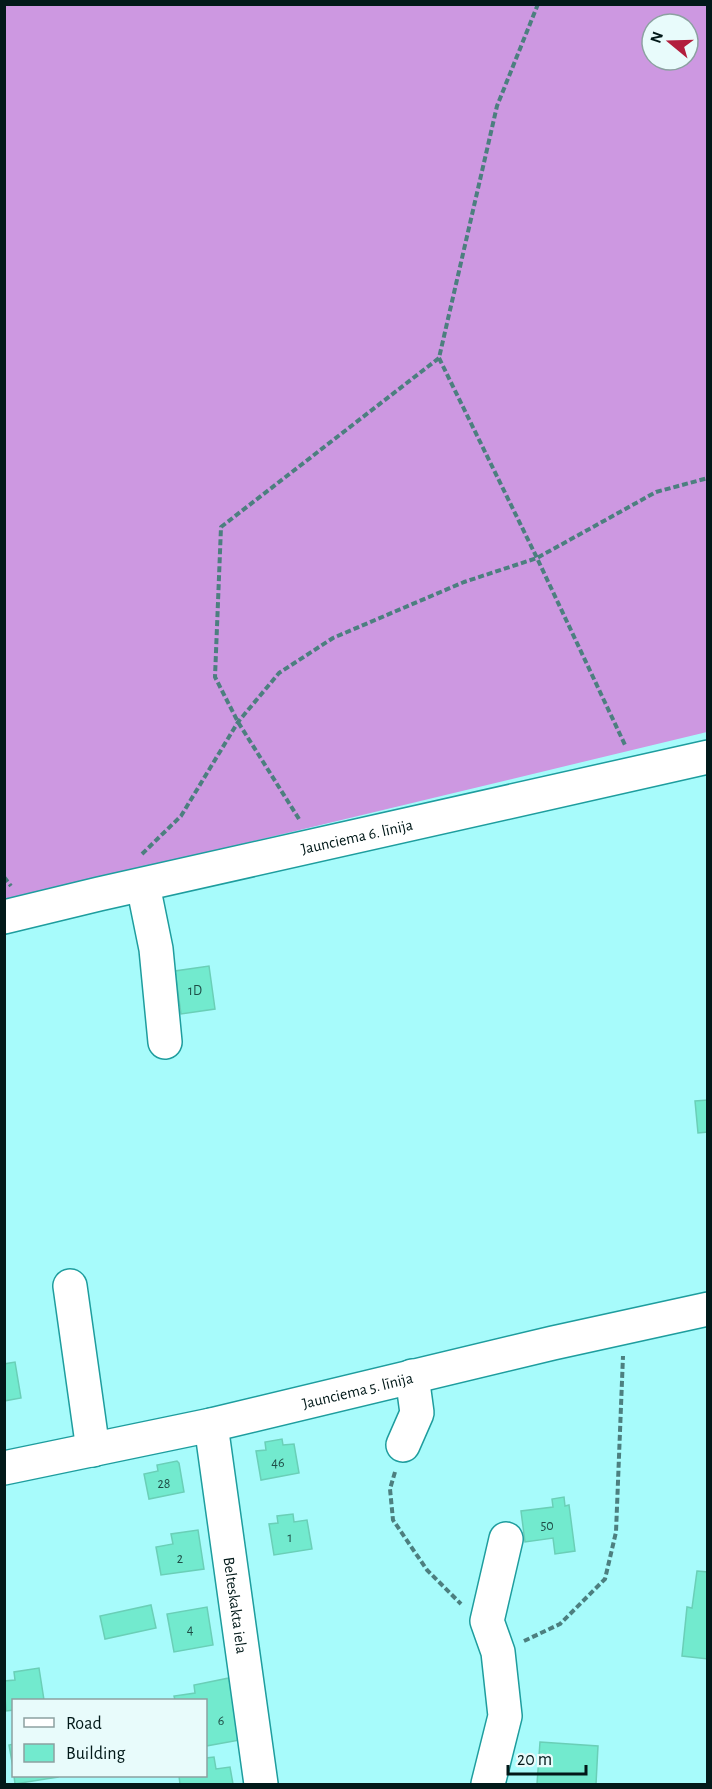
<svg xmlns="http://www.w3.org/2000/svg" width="712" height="1789" font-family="'Alegreya Sans',sans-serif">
<rect width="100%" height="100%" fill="#a7fbfb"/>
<path fill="#cd98e1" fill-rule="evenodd" d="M4,5h703v727l-702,169zM652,24h36v36h-36z"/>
<g fill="#72eace" stroke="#6acfb7" stroke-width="1.5">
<polygon points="209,966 215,1009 181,1014 175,971"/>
<polygon points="708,1100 708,1132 698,1133 695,1101"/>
<polygon points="15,1362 21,1398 4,1401 4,1364"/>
<polygon points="282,1439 283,1445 294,1444 299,1473 261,1480 256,1451 266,1450 265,1442"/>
<polygon points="177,1461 179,1463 184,1492 149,1499 144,1474 158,1471 157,1465"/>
<polygon points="564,1497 565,1506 569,1505 575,1551 555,1554 553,1538 525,1542 521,1511 553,1507 552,1499"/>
<polygon points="293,1514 294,1522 307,1520 312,1549 274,1555 269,1524 278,1523 277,1516"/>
<polygon points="198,1530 204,1569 161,1575 156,1547 173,1544 171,1534"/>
<polygon points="697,1571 708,1572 708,1659 682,1656 687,1607 692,1608"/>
<polygon points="151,1605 156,1628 105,1639 100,1616"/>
<polygon points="207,1607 213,1645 174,1652 167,1614"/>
<polygon points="39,1668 44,1700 14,1700 14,1710 6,1711 4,1681 15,1680 14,1672"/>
<polygon points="229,1678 240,1740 206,1746 206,1700 175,1700 174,1696 195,1693 194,1685"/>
<polygon points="540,1742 598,1746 596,1784 537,1784"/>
<polygon points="14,1744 14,1773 9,1745"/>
<polygon points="214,1757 216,1769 230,1767 233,1784 180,1784 179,1776 206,1776 206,1758"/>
<polygon points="14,1776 58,1776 58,1777 15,1784"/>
</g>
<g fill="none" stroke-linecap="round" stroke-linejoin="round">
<g stroke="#1e9d9e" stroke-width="36">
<g id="minor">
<polyline points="143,885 156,949 165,1042"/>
<path id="s1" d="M4,917l95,-23 609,-137"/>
<polyline points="70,1286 93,1450"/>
<path id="s2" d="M211,1425l50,359"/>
<polyline points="403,1445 417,1413 412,1376"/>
<path id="s3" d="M4,1468l207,-43 342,-82 155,-34"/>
<polyline points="488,1784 505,1716 498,1652 487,1621 506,1539"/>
</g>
</g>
<g stroke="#4c7f7f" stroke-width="4" stroke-dasharray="6 3" stroke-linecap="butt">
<polyline points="439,358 537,558 625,745"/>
<polyline points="299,819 238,722 215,677 221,527 439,358 497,106 538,4"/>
<polyline points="142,854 181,816 238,722 279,673 333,638 464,582 537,558 656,492 708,478"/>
<polyline points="4,877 11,886"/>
<polyline points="395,1472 390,1489 393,1520 427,1570 461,1604"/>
<polyline points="524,1641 560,1624 605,1579 616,1532 623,1356"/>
</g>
<use href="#minor" stroke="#fff" stroke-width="33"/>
</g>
<g text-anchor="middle" stroke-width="4.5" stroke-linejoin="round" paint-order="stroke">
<g font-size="14" fill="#1e4d46">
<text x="195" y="995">1D</text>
<text x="278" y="1467">46</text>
<text x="164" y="1488">28</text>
<text x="547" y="1530">50</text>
<text x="290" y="1542">1</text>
<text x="180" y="1563">2</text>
<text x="190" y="1634">4</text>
<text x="221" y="1725">6</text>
</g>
<g font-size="16" fill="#021919" stroke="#e8fbfb">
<text dy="6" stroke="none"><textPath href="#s1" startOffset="362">Jaunciema 6. līnija</textPath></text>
<text dy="6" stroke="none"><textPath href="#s3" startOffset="362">Jaunciema 5. līnija</textPath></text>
<text dy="6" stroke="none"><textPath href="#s2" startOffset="182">Belteskakta iela</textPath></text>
</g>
</g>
<rect width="712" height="1789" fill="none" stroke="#021919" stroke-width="12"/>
<rect x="12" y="1699" width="195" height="78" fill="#e8fbfb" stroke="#8ca1a1" stroke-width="1.5"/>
<rect x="24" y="1718" width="30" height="9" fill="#ffffff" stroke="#8ca1a1" stroke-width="1.5"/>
<text x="66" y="1729" font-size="18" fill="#021919">Road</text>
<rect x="24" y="1744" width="30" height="18" fill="#72eace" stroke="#8ca1a1" stroke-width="1.5"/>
<text x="66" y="1759" font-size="18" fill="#021919">Building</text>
<g transform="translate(670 42) rotate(289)"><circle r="28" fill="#e8fbfb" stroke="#8ca1a1" stroke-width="1.5"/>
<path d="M0-4.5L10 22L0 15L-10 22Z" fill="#b21e3d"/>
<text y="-9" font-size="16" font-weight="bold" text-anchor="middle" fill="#021919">N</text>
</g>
<path d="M508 1765v9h78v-9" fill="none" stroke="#021919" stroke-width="3"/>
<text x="517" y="1765" font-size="18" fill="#021919" stroke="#e8fbfb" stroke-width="4.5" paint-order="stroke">20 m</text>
</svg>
